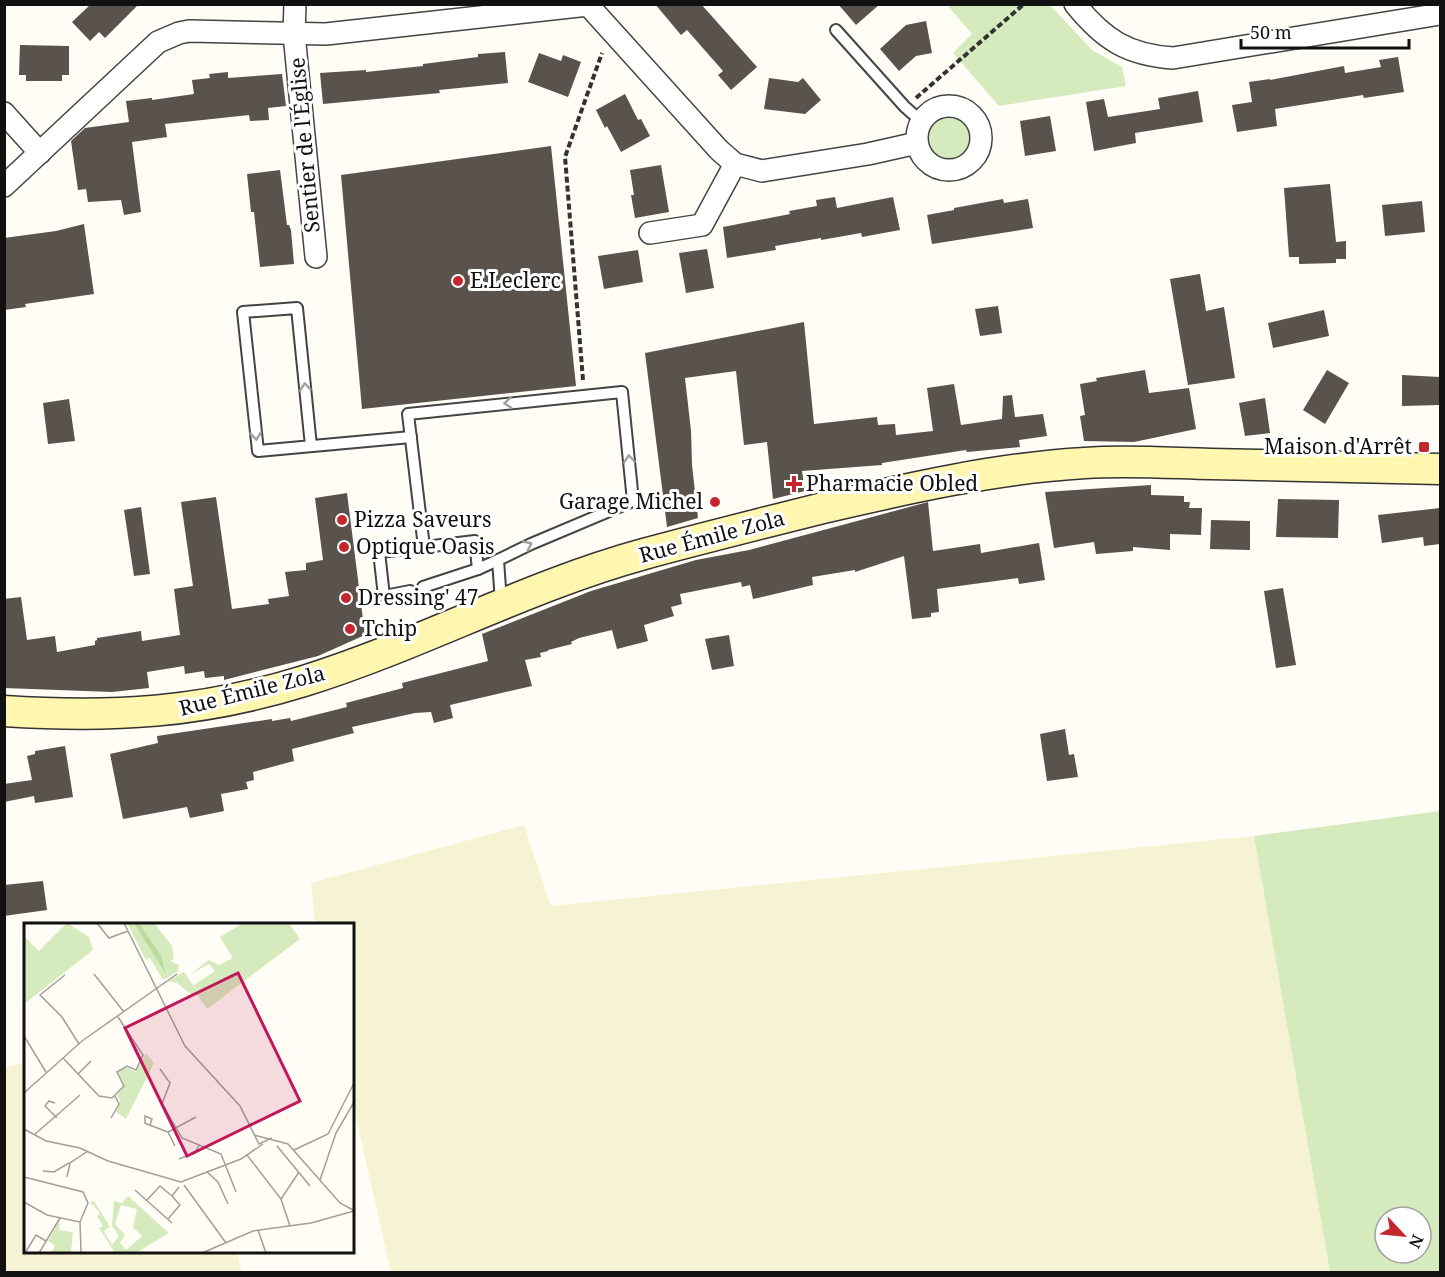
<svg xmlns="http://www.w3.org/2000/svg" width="1445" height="1277" font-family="'Noto Serif',serif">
<rect width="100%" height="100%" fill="#fffdf5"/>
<g fill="#f6f3d4">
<polygon points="524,825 551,906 1254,836 1330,1272 391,1272 353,1105 352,924 315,924 311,883"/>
<polygon points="25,1063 26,1252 237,1252 242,1272 5,1272 5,1067"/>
</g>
<g fill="#d5ebbd" fill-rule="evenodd">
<polygon points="947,5 1050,5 1092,50 1122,67 1126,86 999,106 953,53 972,34"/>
<circle cx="949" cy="138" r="26"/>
<path d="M1440,811v461h-110l-76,-436zM1385,1217h36v36h-36z"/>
</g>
<g fill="#5a524d">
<polygon points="91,4 139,4 105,38 99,32 90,41 72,22"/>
<polygon points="655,4 701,4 757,67 731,90 718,75 723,71 687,30 681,35"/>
<polygon points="838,4 880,4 856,25"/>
<polygon points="926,21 932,53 916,56 899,71 880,49 906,25"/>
<polygon points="20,45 69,46 69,75 62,75 62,81 26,81 26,75 19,75"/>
<polygon points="505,52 508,83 439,90 440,93 323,104 320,73 366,70 366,72 423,66 423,64 478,57 478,54"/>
<polygon points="539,53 561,61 563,55 581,62 568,97 528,82"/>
<polygon points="1398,57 1404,92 1364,98 1363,95 1275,109 1277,126 1237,132 1232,105 1252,102 1249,82 1270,79 1270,80 1344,66 1345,73 1381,67 1379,60"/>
<polygon points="228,72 228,78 282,74 286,106 268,108 269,120 250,121 249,115 165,124 167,137 132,142 141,212 124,215 121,200 88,202 86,189 78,190 71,141 85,128 129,122 126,101 152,98 152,100 194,94 192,80 210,78 209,74"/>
<polygon points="769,78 798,82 803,78 821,100 805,114 764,109"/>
<polygon points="1198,91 1203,122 1135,133 1136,143 1094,151 1086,102 1104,99 1108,117 1160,109 1158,98"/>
<polygon points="625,94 638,120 641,119 650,136 621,152 607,126 605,128 596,110"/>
<polygon points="1050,116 1056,151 1025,156 1020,121"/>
<polygon points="551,146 576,386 362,409 341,175"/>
<polygon points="661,165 669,212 635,218 631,195 634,195 630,170"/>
<polygon points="280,170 287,225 289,225 291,230 294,264 260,267 254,212 251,212 247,174"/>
<polygon points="1330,184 1336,242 1346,241 1346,259 1336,259 1336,263 1299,264 1299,257 1289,257 1284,188"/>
<polygon points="835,197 837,208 893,197 900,230 862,237 861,233 821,240 821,238 775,246 776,250 727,258 723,227 790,214 789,211 817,206 816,200"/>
<polygon points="1003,199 1004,203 1028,199 1033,228 932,244 927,215 954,210 954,208"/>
<polygon points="1422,201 1425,232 1385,236 1382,205"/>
<polygon points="84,224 94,294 25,304 26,307 4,310 4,238 56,231"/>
<polygon points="707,249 714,288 686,293 679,253"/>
<polygon points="638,250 643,282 604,289 598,256"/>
<polygon points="1200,274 1206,311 1224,307 1235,378 1188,385 1170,279"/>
<polygon points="998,306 1002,333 980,336 975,309"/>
<polygon points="1324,310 1329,336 1273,348 1268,323"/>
<polygon points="804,322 814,424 877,417 878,425 895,424 896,435 933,431 927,388 954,384 961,425 1002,419 1003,396 1012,395 1015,417 1043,414 1047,436 1019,440 1020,447 967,452 966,450 882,463 882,465 802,471 805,491 773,499 767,442 744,445 736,371 685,378 691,431 692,465 698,518 667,527 645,353"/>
<polygon points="1145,370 1149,393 1189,388 1196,429 1134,442 1084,441 1080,416 1085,415 1080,384 1097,381 1096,378"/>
<polygon points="1327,370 1349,383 1325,424 1303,410"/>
<polygon points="1402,375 1440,377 1440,405 1402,406"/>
<polygon points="1265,398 1270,433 1245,436 1239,403"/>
<polygon points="69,399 75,441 48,444 43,403"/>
<polygon points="1151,485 1151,495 1184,496 1184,502 1190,502 1189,508 1202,508 1201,535 1170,534 1170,550 1133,547 1133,551 1096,554 1094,542 1054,548 1045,492"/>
<polygon points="347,493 365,635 318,656 224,680 224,676 205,678 204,671 185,674 184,666 147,672 149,688 112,692 4,688 4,599 21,597 27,640 55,636 57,652 95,645 95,641 97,640 97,638 141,631 142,641 180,635 174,589 193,586 181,502 216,497 232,609 269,604 268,599 289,596 285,572 306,570 306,563 323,560 315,498"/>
<polygon points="1278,499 1339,500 1338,538 1276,537"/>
<polygon points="928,502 933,551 980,544 981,553 1039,543 1045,580 1019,584 1018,578 937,589 939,612 931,613 931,617 912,619 904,556 855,572 855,570 812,577 813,585 753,599 750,585 742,587 741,582 680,594 682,604 671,607 674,616 644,625 648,641 617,649 612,630 579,638 571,642 572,644 548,650 548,651 540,653 541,657 525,660 532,686 450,705 453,718 434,723 431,712 415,713 352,727 354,733 292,749 294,761 253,772 254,780 246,782 248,789 221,794 224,811 190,818 187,807 123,819 110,754 158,743 157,736 272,719 272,721 290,718 291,721 347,707 346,703 403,688 402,683 488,661 482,634 591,591 696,560 749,550"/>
<polygon points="141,507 150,574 134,576 124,510"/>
<polygon points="1440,508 1440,544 1424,546 1423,537 1382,543 1378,515"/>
<polygon points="1211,520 1250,521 1250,550 1210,549"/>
<polygon points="1283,588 1296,665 1276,668 1264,591"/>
<polygon points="729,635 734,666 712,670 705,639"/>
<polygon points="1065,729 1069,755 1074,754 1078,777 1047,781 1040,734"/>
<polygon points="65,746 73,797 35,803 34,796 4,802 4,784 32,780 27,756 35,754 35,751"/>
<polygon points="43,881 47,910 4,916 4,885"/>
</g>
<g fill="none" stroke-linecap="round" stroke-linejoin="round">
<g stroke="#444" stroke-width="14">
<g id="lane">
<polyline points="836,30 905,107 921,121"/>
<polyline points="311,446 297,308 243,312 258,451 411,437"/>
<polyline points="478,569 475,541 424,547 408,414 622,392 633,501 531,544 498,560 501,602"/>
<polyline points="423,587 478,569 498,560"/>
<polyline points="410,591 384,596 379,552 424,547"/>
</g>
</g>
<g stroke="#444" stroke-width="24">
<g id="street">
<polyline points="295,4 294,34 316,257"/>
<path d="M1075,4c29,36 53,51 98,54l267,-44"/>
<circle cx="949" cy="138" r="32"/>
<polyline points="4,113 40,153"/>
<polyline points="4,186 158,42 179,33 189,31 326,34 588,5 719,150 735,164 762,171 868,154 917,143"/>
<polyline points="650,233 702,225 735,164"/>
</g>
</g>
<g stroke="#333" stroke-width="33">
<path id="secondary" d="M4,711c108,7 197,2 300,-30 116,-36 223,-95 340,-127 59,-16 119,-31 179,-46 86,-20 174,-40 262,-45 42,-3 84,0 126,1 77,1 153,4 229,5"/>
</g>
<g stroke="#333" stroke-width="4" stroke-dasharray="6 3" stroke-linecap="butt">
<polyline points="916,98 1024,4"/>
<polyline points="583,380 565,157 602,53"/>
</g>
<use href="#lane" stroke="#fff" stroke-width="10"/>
<use href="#street" stroke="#fff" stroke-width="21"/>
<use href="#secondary" stroke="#fff6b0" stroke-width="30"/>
</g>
<defs><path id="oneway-chevron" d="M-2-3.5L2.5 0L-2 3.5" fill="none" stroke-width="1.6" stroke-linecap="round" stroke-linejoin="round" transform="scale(1.5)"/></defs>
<g stroke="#a0a0a0">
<use href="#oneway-chevron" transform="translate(305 387) rotate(-96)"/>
<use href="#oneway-chevron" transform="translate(508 403) rotate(175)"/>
<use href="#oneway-chevron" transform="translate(256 436) rotate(84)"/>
<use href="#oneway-chevron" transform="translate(629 459) rotate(-96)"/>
<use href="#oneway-chevron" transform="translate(528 545) rotate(-25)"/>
</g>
<g fill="#c4262e" stroke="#fff" stroke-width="2">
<circle cx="458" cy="281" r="6"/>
<rect x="1418" y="441" width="12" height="12" rx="3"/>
<path d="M791 475h6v6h6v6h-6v6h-6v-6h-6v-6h6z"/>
<circle cx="715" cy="502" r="6"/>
<circle cx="342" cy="520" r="6"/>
<circle cx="344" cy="547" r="6"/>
<circle cx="346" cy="598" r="6"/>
<circle cx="350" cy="629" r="6"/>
</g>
<g text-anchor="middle" stroke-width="6" stroke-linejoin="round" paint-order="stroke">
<g font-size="21" fill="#111" stroke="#fff">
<text transform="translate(305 145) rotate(-95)" y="7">Sentier de l'Église</text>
<text transform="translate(712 537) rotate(-15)" y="7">Rue Émile Zola</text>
<text transform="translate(252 691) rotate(-14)" y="7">Rue Émile Zola</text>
</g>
<g font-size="21" fill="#111" stroke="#fff" text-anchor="start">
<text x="470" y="288">E.Leclerc</text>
<text x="1412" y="454" text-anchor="end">Maison d'Arrêt</text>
<text x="806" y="491">Pharmacie Obled</text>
<text x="703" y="509" text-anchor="end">Garage Michel</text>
<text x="354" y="527">Pizza Saveurs</text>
<text x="356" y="554">Optique Oasis</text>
<text x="358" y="605">Dressing' 47</text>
<text x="362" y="636">Tchip</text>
</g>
</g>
<g transform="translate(24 923)">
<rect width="330" height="330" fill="#fffdf5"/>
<path d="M43,0l22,14 4,13 -69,54v-68l15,15zM103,0h7l34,49 -29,-49h15l18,23 2,13 -4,2 9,4 -1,6 -15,9 -13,-22 -4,2zM219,0h46l11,16 -93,70 -11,-16 -4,2 -15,-12 -10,-2 17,-9 14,20 -4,-7 21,-14 -6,-7 -20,11 20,-15 10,5 14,-7 -13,-21zM122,130l8,10 -28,56 -10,-7 4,-11 -3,-6 8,-9 -7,-13 8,-6 10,5zM104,273l41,37 -33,20h-21l-16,-25 4,-2 -6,-10 3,-3 -10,-11 4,-1 16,26 -6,4 8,14 7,-9 -7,-10 2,-25 8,2zM97,282l16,4 -4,18 9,9 -16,14 -6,-7 5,-8 -10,-11zM36,297l-1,10 14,2 -2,20 -20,1 4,-7 -7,-5z" fill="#d5ebbd" fill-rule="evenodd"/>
<path d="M110,0h5l22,33 5,18z" fill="#b9dc9c"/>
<path fill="none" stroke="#a09f9a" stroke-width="1.5" d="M73,0l12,15 19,-7M100,0l61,123 55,60 19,38 13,-6M70,51l30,38M41,52l-25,20 22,22 17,27M0,113l22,36M39,135l36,38 13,2 12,-12 -7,-14 10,-6 9,4 7,-15 -25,-38M136,146l10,14 -8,21 20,34 39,16 15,38M54,151l13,-13M0,170l58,-52 95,-67M31,180l-6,-2 -4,5 12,12M87,195l8,-14 -4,-8M126,202l2,-6 -7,-3v7l2,1 18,7 3,1M0,206l22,12 34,7 28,13 73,21 60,-23 22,-15M10,212l46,-40M230,212l34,9 52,59 13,7M151,223l-7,-14 28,-15M253,223l33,40M270,227l34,-16 26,-51M223,232l34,44 9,27M155,236l16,-6 4,-8M19,248l11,1 15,-9M183,249l11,10 10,22M0,254l59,15 5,11 -8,19M43,254l3,-14 18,-12M296,257l16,-47 18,-31M160,262l42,58M111,267l37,33M257,276l18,-27M123,277l13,-14 12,10 7,-9M0,279l23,13 33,7 1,31M144,296l12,-14 -8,-9M234,307l8,23M1,330l11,-18 10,6M15,330l21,-35M178,330l51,-22 58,-8 43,-12"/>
<path fill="#c2185b" fill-opacity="0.15" stroke="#c2185b" stroke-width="3" d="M214,50l62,128 -113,55 -62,-128z"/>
<rect width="330" height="330" fill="none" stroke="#111" stroke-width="3"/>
</g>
<rect width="1445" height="1277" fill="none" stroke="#111111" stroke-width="12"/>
<g transform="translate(1403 1235) rotate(116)"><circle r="28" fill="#ffffff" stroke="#a0a0a0" stroke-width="1.5"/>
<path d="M0-4.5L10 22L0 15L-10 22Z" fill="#c4262e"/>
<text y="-9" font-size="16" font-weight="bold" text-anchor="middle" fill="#111111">N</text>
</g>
<path d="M1241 39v9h168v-9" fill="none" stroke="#111111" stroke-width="3"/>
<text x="1250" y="39" font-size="18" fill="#111111" stroke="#ffffff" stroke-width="4.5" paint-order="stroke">50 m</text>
</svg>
